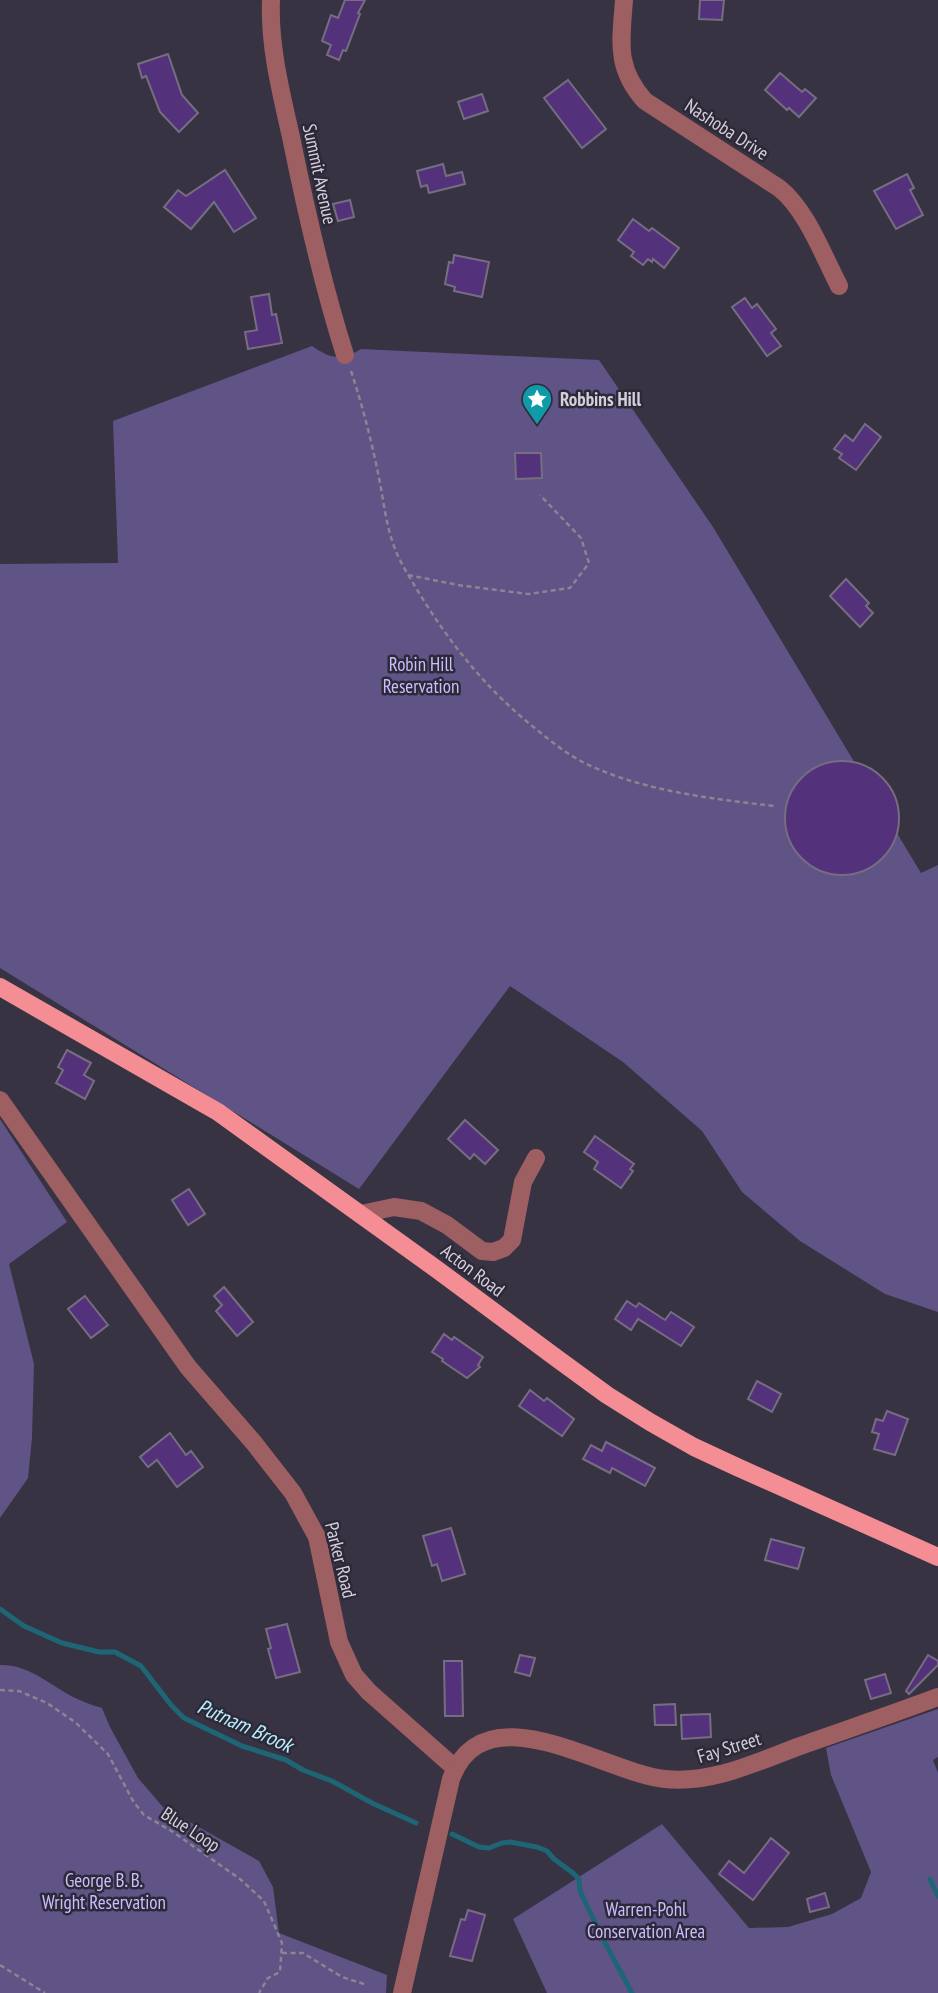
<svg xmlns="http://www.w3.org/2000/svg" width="938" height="1993" font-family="'PT Sans Narrow',sans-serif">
<rect width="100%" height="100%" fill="#373343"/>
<g fill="#605385">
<path d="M312,346c19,13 29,15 49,3l238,11 114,167 208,346 17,-8v447l-53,-18 -85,-53 -58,-49 -40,-61 -79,-69 -113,-76 -151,203 -359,-221v-404l118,-1 -5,-142z"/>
<polygon points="0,1119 67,1222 9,1264 34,1364 32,1438 28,1478 0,1518"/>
<path d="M0,1665c27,-1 48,18 71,31 10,5 20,9 31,12l8,19 28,51 25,29 96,54 14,26 6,46 108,42 -1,18h-386z"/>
<polygon points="938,1709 938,1757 933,1760 938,1773 938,1993 547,1993 513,1919 662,1824 749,1928 788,1927 832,1914 861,1898 871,1872 831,1775 826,1748"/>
</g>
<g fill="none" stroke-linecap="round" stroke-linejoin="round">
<g stroke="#1e6675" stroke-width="5">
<polyline points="0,1609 24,1626 62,1643 99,1652 115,1652 141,1666 171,1705 184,1718 242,1746 286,1760 303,1770 332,1781 372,1803 416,1823"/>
<polyline points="452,1834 479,1847 489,1848 502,1843 510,1842 537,1847 547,1851 554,1859 573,1873 579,1879 580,1891 603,1939 632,1993"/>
<polyline points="930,1879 938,1896"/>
</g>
</g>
<g fill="#54327b" stroke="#756e81" stroke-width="2">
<polygon points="345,0 365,0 358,13 360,14 346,51 343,50 339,60 327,55 331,45 322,41 331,15 338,18"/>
<polygon points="700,0 724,0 722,20 699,19"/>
<polygon points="168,54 182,95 198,113 179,132 160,112 146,76 142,78 138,64"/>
<polygon points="780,73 802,92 805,89 816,98 799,117 789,108 787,110 765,90"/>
<polygon points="568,80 606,129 582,148 544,98"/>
<polygon points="482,94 488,111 464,119 458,102"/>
<polygon points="443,164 446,176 462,172 465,184 429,193 427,185 421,187 417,171"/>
<polygon points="225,170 256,218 234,232 214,202 191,229 164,207 178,190 186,196"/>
<polygon points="907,174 914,188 910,190 923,215 896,229 874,191"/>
<polygon points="350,200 354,217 338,221 333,204"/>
<polygon points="633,219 649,231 652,228 679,248 664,268 653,259 652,262 648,259 643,265 631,256 634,252 618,240"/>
<polygon points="454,255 489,262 482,297 454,291 455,287 445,284 449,262 453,263"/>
<polygon points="269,294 272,315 276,314 282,343 248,349 245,332 257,330 251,297"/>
<polygon points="745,298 752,308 757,304 776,329 771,333 781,346 767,356 732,307"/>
<polygon points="865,424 881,437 856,470 839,458 842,454 834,449 845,435 853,441"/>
<polygon points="515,453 541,453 542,478 516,479"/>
<polygon points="846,579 869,603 866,606 873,613 860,627 830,596"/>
<circle cx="842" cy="818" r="57"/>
<polygon points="67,1050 91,1063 84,1075 94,1081 85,1099 56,1083 63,1070 58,1067"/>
<polygon points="465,1120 498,1150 485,1164 474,1154 470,1159 448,1139"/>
<polygon points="595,1136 634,1164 630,1169 633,1171 621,1188 594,1169 598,1162 584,1152"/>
<polygon points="189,1189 205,1214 188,1225 172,1200"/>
<polygon points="224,1287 253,1322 237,1336 216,1311 222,1305 214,1296"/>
<polygon points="85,1296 108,1325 91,1338 68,1309"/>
<polygon points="627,1301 636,1307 639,1303 665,1320 671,1312 694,1327 681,1346 638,1319 631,1330 615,1319"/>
<polygon points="444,1334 452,1340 454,1337 483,1357 478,1365 480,1367 467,1378 442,1361 443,1359 432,1352"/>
<polygon points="757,1381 781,1394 772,1412 748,1399"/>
<polygon points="530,1390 544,1401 547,1398 574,1419 562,1436 519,1406"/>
<polygon points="887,1411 908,1419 895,1455 874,1449 879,1434 872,1432 876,1419 883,1421"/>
<polygon points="170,1433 186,1455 191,1451 203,1467 177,1487 157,1460 148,1467 140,1457"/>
<polygon points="606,1442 655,1468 645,1486 612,1468 610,1473 583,1459 591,1445 602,1451"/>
<polygon points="451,1528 465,1574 442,1581 437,1564 432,1566 423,1536"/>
<polygon points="771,1539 804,1548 798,1569 765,1560"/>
<polygon points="287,1624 300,1672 276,1678 268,1649 271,1648 266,1629"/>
<polygon points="520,1655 535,1658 530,1676 515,1672"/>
<polygon points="928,1655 938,1661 938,1665 909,1694 906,1691"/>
<polygon points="444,1661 462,1661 463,1716 445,1716"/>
<polygon points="885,1674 891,1693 871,1699 865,1680"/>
<polygon points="675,1704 676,1725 655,1725 654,1705"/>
<polygon points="710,1714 711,1737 682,1739 681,1715"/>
<polygon points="771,1838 789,1853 753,1900 719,1874 729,1861 744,1873"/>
<polygon points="825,1893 829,1907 810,1912 807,1899"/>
<polygon points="468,1910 485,1915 472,1961 450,1956 461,1919 465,1920"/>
</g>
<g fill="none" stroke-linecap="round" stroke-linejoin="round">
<g stroke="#898592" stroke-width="2.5" stroke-dasharray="5 3.5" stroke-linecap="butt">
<path d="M351,371c11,33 20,68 27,102 6,28 8,57 20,83 6,13 14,25 21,37 32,52 69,98 117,136 18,15 36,29 57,38 57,25 121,32 181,39"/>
<polyline points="408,575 458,585 528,594 570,588 589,563 581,538 540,495"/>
<polyline points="0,1690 19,1691 47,1703 75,1722 108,1754 133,1801 144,1815 173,1832 240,1879 264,1901 282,1943 280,1972 268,1978 259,1993"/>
<polyline points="282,1953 303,1953 342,1977 367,1985"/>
<polyline points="0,1965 45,1993"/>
</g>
<g stroke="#9d5f62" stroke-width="18">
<path d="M271,0c-2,46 10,92 20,137 15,74 31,146 54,218"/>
<path d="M624,0c-3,41 -9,68 21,101l134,87c27,21 44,67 60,98"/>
<polyline points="0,1100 188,1367 254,1443 293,1493 317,1537 339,1642 354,1675 369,1692 455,1768"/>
<polyline points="361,1214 394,1207 421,1211 447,1225 482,1251 493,1252 504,1248 512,1240 523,1182 536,1158"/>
<path d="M402,1993l49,-214c34,-91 153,-6 214,0 49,5 93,-18 138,-34 45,-16 90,-31 135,-48"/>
</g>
<polyline stroke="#f48e94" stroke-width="18" points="0,987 218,1112 435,1268 555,1357 607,1395 650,1422 694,1447 737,1467 938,1557"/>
</g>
<defs>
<g id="sight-pin" transform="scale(1.575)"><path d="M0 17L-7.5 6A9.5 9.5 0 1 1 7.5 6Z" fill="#0f9aa8" stroke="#2d2939"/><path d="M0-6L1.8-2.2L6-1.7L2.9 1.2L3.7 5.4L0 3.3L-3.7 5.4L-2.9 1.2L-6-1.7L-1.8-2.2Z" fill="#fff"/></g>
</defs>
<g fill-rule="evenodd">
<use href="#sight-pin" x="537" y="399"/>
</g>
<g text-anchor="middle" stroke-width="5" stroke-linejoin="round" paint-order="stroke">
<g font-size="19" fill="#d3d0db" stroke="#2d2939">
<text transform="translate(727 129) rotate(33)" y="7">Nashoba Drive</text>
<text transform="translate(320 174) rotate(78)" y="7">Summit Avenue</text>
<text transform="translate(473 1270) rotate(37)" y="7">Acton Road</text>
<text transform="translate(341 1560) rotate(76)" y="7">Parker Road</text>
<text transform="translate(729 1747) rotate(-17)" y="7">Fay Street</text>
<text transform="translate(191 1829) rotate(33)" y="7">Blue Loop</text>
</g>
<g font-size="19" font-weight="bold" fill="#d3d0db" stroke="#2d2939" text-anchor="start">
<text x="560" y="406">Robbins Hill</text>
</g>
<g font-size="19" fill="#cdbdfe" stroke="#2d2939">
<text x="421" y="671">Robin Hill<tspan x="421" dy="22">Reservation</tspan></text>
<text x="104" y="1887">George B. B.<tspan x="104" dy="22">Wright Reservation</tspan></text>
<text x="646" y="1916">Warren-Pohl<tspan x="646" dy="22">Conservation Area</tspan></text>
</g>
<g font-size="21" font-style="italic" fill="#b6effd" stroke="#2d2939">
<text transform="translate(245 1726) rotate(24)" y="7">Putnam Brook</text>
</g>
</g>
</svg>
